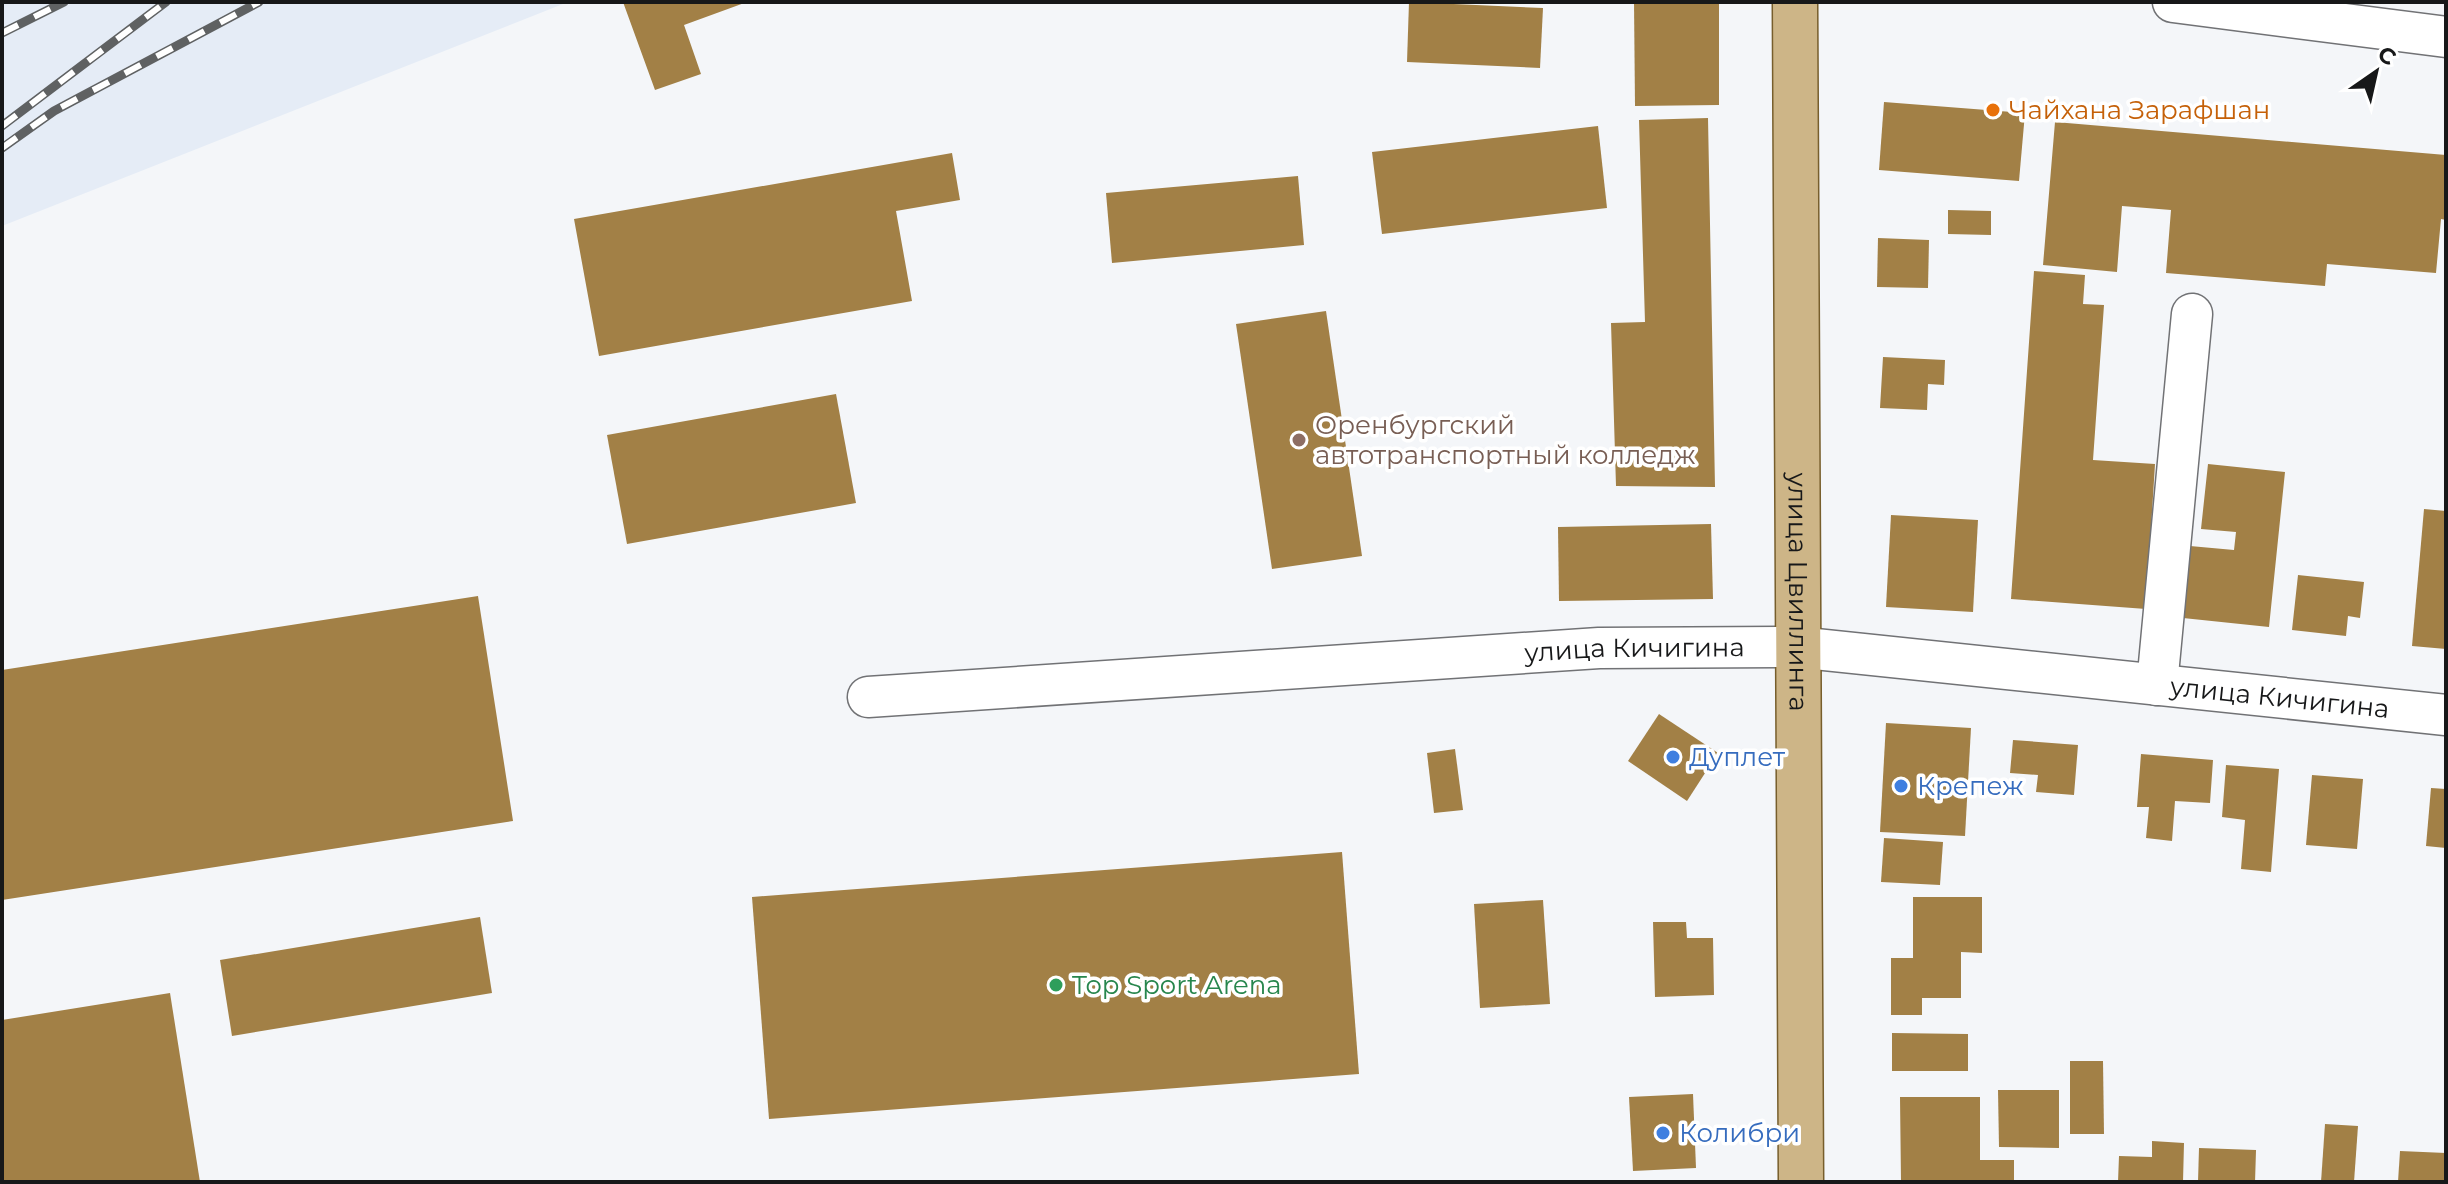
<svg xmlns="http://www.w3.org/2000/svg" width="2448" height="1184" font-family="Montserrat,sans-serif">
<rect width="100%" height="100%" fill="#f4f6f9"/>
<polygon fill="#e5ecf6" points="2,2 568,2 2,226"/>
<g fill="#a28046">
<polygon points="623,2 747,2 684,25 701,74 655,90"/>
<polygon points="1409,2 1543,8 1540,68 1407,62"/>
<polygon points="1634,2 1719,2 1719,105 1635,106"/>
<polygon points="1884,102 2025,113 2019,181 1879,170"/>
<polygon points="1708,118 1715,487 1616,486 1611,323 1645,322 1639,120"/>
<polygon points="2055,122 2446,155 2446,220 2441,219 2436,273 2327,264 2325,286 2166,273 2171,210 2122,206 2117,272 2043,265"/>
<polygon points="1598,126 1607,208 1382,234 1372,152"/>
<polygon points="952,153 960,200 896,211 912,301 599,356 574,219"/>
<polygon points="1298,176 1304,245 1112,263 1106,193"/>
<polygon points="1948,210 1991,211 1991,235 1948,234"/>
<polygon points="1878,238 1929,240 1928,288 1877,287"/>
<polygon points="2034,271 2085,275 2083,304 2104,305 2093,460 2155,464 2146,609 2011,599"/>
<polygon points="1326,311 1362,556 1272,569 1236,324"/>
<polygon points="1883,357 1945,360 1944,385 1928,384 1927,410 1880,408"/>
<polygon points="836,394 856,503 627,544 607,435"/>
<polygon points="2208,464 2285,472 2269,627 2183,618 2190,546 2234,550 2236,532 2201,529"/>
<polygon points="2424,509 2446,511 2446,649 2412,646"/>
<polygon points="1891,515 1978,520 1973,612 1886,607"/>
<polygon points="1711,524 1713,599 1559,601 1558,527"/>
<polygon points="2298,575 2364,582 2360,618 2348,616 2346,636 2292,630"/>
<polygon points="478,596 513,821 2,900 2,670"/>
<polygon points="1659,714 1718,753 1687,801 1628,761"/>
<polygon points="1886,723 1971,728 1965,836 1880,832"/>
<polygon points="2013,740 2078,745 2074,795 2036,792 2038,775 2010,773"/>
<polygon points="1455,749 1463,810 1434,813 1427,753"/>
<polygon points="2141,754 2213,760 2210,803 2175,801 2172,841 2146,838 2149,807 2137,807"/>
<polygon points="2226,765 2279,769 2271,872 2241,869 2245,820 2222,817"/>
<polygon points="2312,775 2363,779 2357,849 2306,845"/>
<polygon points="2431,788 2446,789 2446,848 2426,846"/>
<polygon points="1884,838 1943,842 1940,885 1881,882"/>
<polygon points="1342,852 1359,1074 769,1119 752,897"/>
<polygon points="1913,897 1982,897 1982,953 1961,952 1961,998 1922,998 1922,1015 1891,1015 1891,958 1913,958"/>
<polygon points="1543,900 1550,1004 1480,1008 1474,904"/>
<polygon points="480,917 492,993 232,1036 220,960"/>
<polygon points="1653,922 1686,922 1687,938 1713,938 1714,995 1655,997"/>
<polygon points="170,993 200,1182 2,1182 2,1020"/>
<polygon points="1892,1033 1968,1034 1968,1071 1892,1071"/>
<polygon points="2070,1061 2103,1061 2104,1134 2070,1134"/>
<polygon points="1998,1090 2059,1090 2059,1148 1999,1147"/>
<polygon points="1693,1094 1696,1168 1633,1171 1629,1097"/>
<polygon points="1900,1097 1980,1097 1980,1160 2014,1160 2014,1182 1901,1182"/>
<polygon points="2325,1124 2358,1126 2354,1182 2321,1182"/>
<polygon points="2152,1141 2184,1143 2183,1182 2118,1182 2119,1156 2152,1157"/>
<polygon points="2199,1148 2256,1150 2255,1182 2198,1182"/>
<polygon points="2400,1151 2446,1153 2446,1182 2398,1182"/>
</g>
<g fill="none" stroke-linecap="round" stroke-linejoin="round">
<g stroke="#717275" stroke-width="43">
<g id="minor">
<polyline points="2173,2 2446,37"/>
<polyline points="2157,685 2192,314"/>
<path id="s1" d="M868,697l731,-49 197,-1 650,68"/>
</g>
</g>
<g stroke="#775e2c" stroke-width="47">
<g id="major">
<path id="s2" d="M1795,2l6,1180"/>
</g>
</g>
<use href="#minor" stroke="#fff" stroke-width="40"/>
<use href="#major" stroke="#cdb587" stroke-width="44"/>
<g stroke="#5f6162" stroke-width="9">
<g id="rail">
<polyline points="2,33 64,2"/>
<polyline points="2,126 166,2"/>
<polyline points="2,148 54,111 259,2"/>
</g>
</g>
<use href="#rail" stroke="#fff" stroke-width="6" stroke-dasharray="18" stroke-linecap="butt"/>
</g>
<circle fill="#e8710a" stroke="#fff" stroke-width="3" cx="1993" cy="110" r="8"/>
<circle fill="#8d6e63" stroke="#fff" stroke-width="3" cx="1299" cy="440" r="8"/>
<g fill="#3f7fe0" stroke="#fff" stroke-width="3">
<circle cx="1673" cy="757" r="8"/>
<circle cx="1901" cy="786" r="8"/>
<circle cx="1663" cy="1133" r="8"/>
</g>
<circle fill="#2e9e5b" stroke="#fff" stroke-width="3" cx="1056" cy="985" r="8"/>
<g text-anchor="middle" stroke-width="7" stroke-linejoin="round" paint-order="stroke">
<g font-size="26" fill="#c56008" stroke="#fff" text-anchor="start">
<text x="2009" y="119">Чайхана Зарафшан</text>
</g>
<g font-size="26" fill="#785e54" stroke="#fff" text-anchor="start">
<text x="1315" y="434">Оренбургский<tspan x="1315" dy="30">автотранспортный колледж</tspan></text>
</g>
<g font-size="26" fill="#171819" stroke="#fff">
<text dy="9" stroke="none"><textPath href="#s2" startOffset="590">улица Цвиллинга</textPath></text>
<text dy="9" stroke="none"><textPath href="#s1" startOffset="768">улица Кичигина</textPath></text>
<text dy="9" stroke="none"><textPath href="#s1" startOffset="1416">улица Кичигина</textPath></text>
</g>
<g font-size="26" fill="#366cbe" stroke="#fff" text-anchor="start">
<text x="1689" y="766">Дуплет</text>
<text x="1917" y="795">Крепеж</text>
<text x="1679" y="1142">Колибри</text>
</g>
<g font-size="26" fill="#27864d" stroke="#fff" text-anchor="start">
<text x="1072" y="994">Top Sport Arena</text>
</g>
</g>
<rect width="2448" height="1184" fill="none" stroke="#171819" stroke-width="8"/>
<g transform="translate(2376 72) rotate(34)" stroke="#ffffff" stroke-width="6" paint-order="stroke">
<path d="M0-6L14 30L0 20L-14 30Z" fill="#171819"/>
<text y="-12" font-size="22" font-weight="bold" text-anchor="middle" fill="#171819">С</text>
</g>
</svg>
